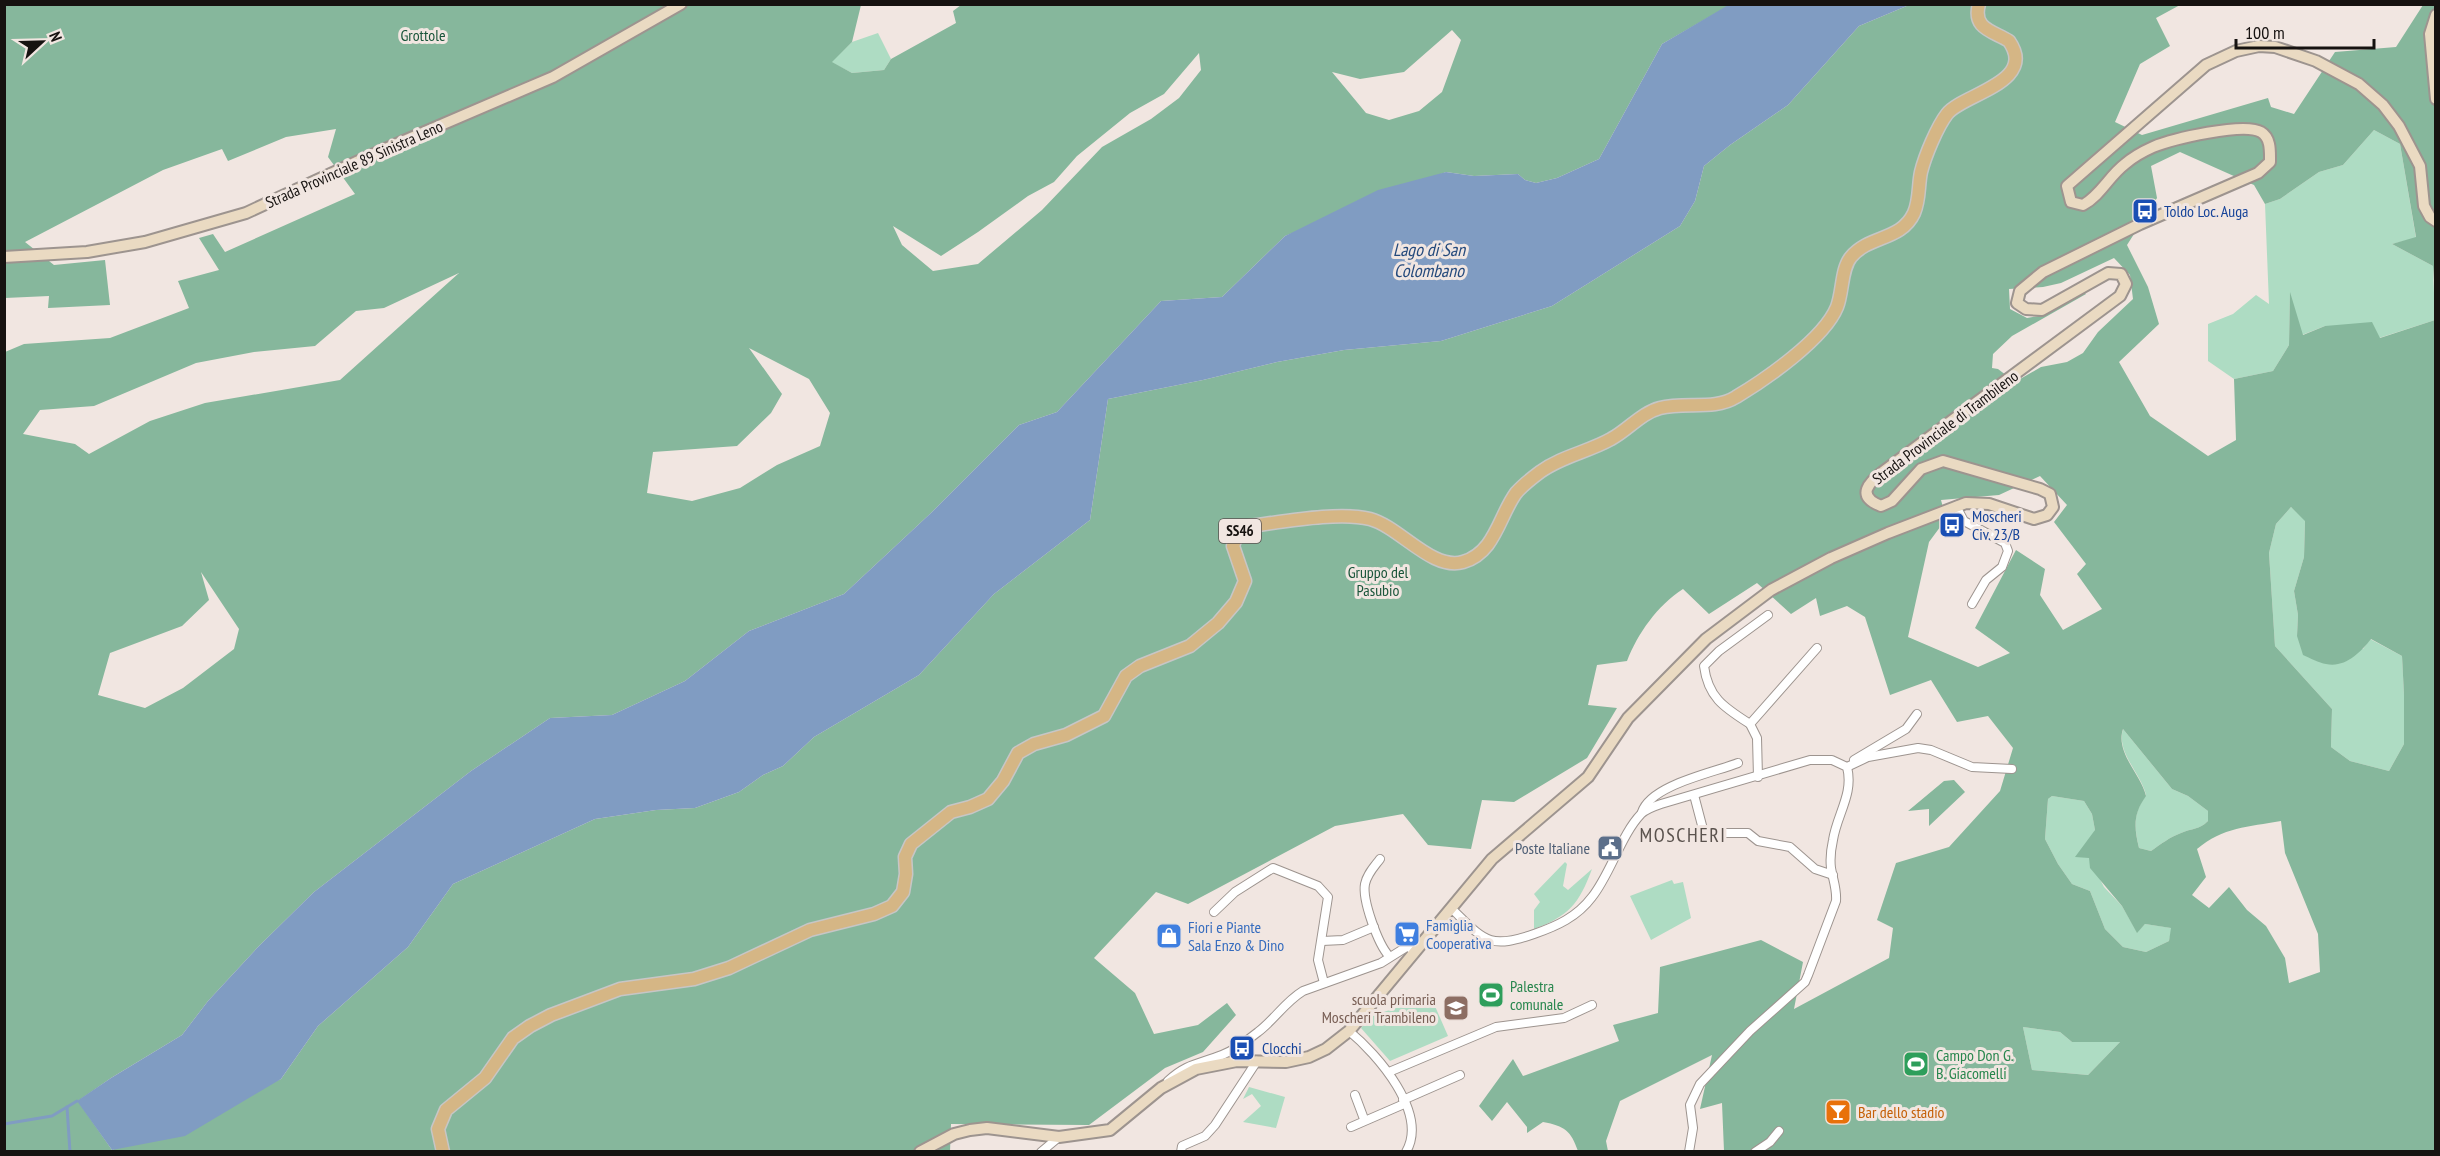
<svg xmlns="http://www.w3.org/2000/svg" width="2440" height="1156" font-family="'PT Sans Narrow',sans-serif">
<rect width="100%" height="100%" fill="#f1e6e1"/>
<g fill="#aedcc3">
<polygon points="878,33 891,59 884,70 852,73 831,62 852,42"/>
<polygon points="2374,130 2400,144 2416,238 2392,244 2433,266 2435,320 2379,338 2325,326 2302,335 2290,294 2289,345 2273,371 2234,379 2208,361 2208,324 2233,314 2256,295 2269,304 2265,204 2280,199 2319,172 2343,165"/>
<polygon points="2291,507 2305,520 2304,557 2294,591 2298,615 2297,636 2363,649 2370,639 2402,656 2404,695 2404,744 2389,771 2350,761 2331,747 2332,709 2275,646 2269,553 2276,524"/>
<path d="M2123,729l49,60 16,7 20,15v10c-9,9 -16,7 -27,12 -11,4 -20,11 -30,18l-12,-3c-5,-22 -6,-34 7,-53 -5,-22 -30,-42 -23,-66z"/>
<polygon points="2052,796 2084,801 2092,814 2095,830 2089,858 2104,887 2122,906 2137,932 2145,924 2172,928 2169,941 2146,952 2123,947 2105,929 2090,891 2072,884 2058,864 2045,839 2048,799"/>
<path d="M1565,862l2,2 -4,22 5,4 24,-21c-13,35 -23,47 -58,60v-19l6,-8 -6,-8z"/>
<polygon points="1672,880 1674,884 1683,882 1691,918 1651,940 1630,896"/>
<polygon points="1431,997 1448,1036 1390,1061 1361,1028 1371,1016"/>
<polygon points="2023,1027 2060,1032 2072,1042 2121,1041 2088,1075 2032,1070"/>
<polygon points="1249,1087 1285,1097 1276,1128 1243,1122 1261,1106 1252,1094 1243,1099"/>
</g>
<g fill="#86b79c" fill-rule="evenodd">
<path d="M5,5h856l-9,37 -20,20 20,11 32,-3 7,-11 65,-36 -3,-12 8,-6h769l-68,39 -63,115 -42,19 -21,5 -11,-3 -7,-6 -44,2 -28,-4 -161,64 -63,61 -61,4 -104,111 -38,13 -87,87 -88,82 -95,37 -64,50 -73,34 -62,3 -79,53 -157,121 -56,55 -50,54 -26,34 -71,43 -33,23 34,49 169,-71 37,-53 90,-79 45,-63 142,-65 61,-9 39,-2 44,-16 24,-17 20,-9 31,-29 105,-62 75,-81 96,-74 18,-121 95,-19 74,-18 67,-12 97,-9 111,-35 128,-80 15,-25 9,-35 26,-21 58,-40 71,-79 50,-21h271l-24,13 14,28 -30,18 -25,58 27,13 126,-37 3,9 23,7 41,-62 61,-5 27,-42h12v290l-2,-29 -41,-22 24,-7 -16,-93 -26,-14 -31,35 -24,7 -39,27 -15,5 -11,-19 -74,-33 -29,14 6,32 -30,47 21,42 11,37 -40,38 31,54 58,40 28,-16 -2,-61 39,-8 16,-26 1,-53 13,43 22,-9 47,-4 8,16 55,-18v831h-711l-2,-48 -22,6 12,-54 -92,46 -14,40 2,10h-30c-7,-20 -13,-25 -35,-29l-16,11v-6l-20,-25 -15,19 -13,-15 34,-47 10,17 96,-35 -6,-16 45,-12 2,-46 101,-27 42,22 -9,47 95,-51 4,-30 -16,-8 19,-57 53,-16 51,-56 13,-43 -25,-32 -31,6 -26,-42 -41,15 -25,-78 -18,-11 -27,10 -4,-18 -25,16 -34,-31 -48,31 -26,-25c-26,17 -45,44 -56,72l-30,4 -9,40 29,3 -30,50 -73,44 -32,-2 -11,49 -43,-4 -25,-31 -68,12 -147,78 -32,-12 -62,66 41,35 19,41 44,-9 29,-22 9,12 -33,37 -38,16 -76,57 -138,-1 -1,28 -945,-1v-799l19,-8 86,-6 79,-30 -11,-27 41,-11 -20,-32 14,-4 12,18 130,-58 -27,-37 8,-28 -50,8 -58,24 -6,-12 -59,21 -138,72 29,23 51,-5 5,45 -62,3 1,-12 -44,2zM1452,30l9,10 -19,52 -23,19 -30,9 -23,-7 -34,-41 28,7 44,-7zM1199,53l2,17 -22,28 -28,21 -49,28 -60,63 -64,54 -45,7 -31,-26 -9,-19 48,30 37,-24 50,-36 26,-14 23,-26 53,-43 34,-19zM2114,258l16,17 3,24 -35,33 -15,21 -16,9 -26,5 -26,15 -17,-13 -6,-1 1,-14 19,-18 74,-42 -2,-2 -45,24 -12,2 -17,-9 -1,-20 34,-2 18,-4zM459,273l-119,107 -135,23 -55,18 -61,33 -14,-10 -52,-10 17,-24 54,-4 102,-43 58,-11 61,-6 41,-35 28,-3zM749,348l60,31 21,34 -10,33 -43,19 -37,23 -48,13 -45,-8 6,-41 84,-6 34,-33 11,-19zM2040,476l27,29 -13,17 32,42 -9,10 25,35 -39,21 -23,-35 5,-26 -29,-19 -41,78 35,25 -32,14 -70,-30 21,-95 17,-23 -5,-19 58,-5zM2291,507l14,14 -1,36 -10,34 4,24 -1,21 6,19c7,3 16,8 23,9 19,4 34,-11 45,-25l31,17 2,39v49l-15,27 -39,-10 -19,-14 1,-38 -57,-63 -6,-93 7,-29zM201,572l38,57 -5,20 -51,39 -38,20 -47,-13 12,-42 72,-27 27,-26zM2123,729l49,60 16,7 20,15v10c-9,9 -16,7 -27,12 -11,4 -20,11 -30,18l-12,-3c-5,-21 -6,-34 7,-52 -5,-22 -31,-43 -23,-67zM2052,796l32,5 8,13 3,16 -20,27 14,1 1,10 32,38 15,27 8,-9 26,4 -2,13 -23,11 -23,-5 -18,-18 -15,-38 -18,-7 -14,-20 -13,-25 3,-40zM2281,821l4,32 33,81 2,38 -31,11 -4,-25 -19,-32 -19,-16 -18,-23 -20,21 -17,-13 14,-18 -9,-28c26,-22 51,-22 84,-28zM2023,1027l37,5 12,10h48l-32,33 -56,-5z"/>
<polygon points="1954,780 1965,792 1929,826 1929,809 1908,811 1944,781"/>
</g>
<polygon fill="#809cc2" points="1730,4 1909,5 1859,26 1788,105 1730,145 1704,166 1695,201 1680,226 1552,306 1441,341 1344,350 1277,362 1203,380 1108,399 1090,520 994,594 919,675 814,737 783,766 763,775 739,792 695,808 656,810 595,819 453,884 408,947 318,1026 281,1079 185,1136 112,1150 77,1101 111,1078 182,1035 208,1001 258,947 314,892 471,771 550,718 612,715 685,681 749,631 844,594 932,512 1019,425 1057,412 1161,301 1222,297 1285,236 1378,190 1446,172 1474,176 1518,174 1525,180 1536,183 1557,178 1599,159 1662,44"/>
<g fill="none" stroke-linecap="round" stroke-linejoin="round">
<g stroke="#809cc2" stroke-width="3">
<polyline points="67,1107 70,1152"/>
<polyline points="4,1124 52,1116 77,1101"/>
</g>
<g stroke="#9d948f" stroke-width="10">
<g id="street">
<polyline points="1956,506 1964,521 2005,543 2008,551 2002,567 1986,580 1972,604"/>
<path d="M1750,724c-25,-16 -42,-26 -46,-58l15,-15 49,-36"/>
<polyline points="1854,760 1906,729 1917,714"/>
<polyline points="1847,767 1868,757 1918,748 1931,750 1972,767 2012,769"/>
<polyline points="1758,777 1757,738 1750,724 1817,648"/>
<polyline points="1694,795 1704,833 1748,833 1758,841 1790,847 1815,869 1833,875"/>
<path d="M1642,812c9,-27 70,-39 96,-49"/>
<path d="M1380,859c-6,8 -13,15 -15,25 -3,16 13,60 24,72"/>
<path d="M1451,908c33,32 37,42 83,26 23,-8 43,-17 58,-37 19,-24 29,-62 49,-83 5,-5 14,-8 20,-10l149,-44h22l15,7c7,27 -10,47 -14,73 -2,9 -3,20 -2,28 2,12 6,21 5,33l-28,74 -3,7 -55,49 -50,53 -10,21 3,23 -4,24"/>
<polyline points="1214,912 1235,892 1273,868 1318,886 1328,897 1318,960 1324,983"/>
<polyline points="1322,941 1343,940 1374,927"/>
<path d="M1349,1031c28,23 80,82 57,121"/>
<polyline points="1389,1072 1496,1027 1564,1018 1592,1005"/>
<path d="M1168,1081c19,-18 32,-17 54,-26 12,-5 26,-15 36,-23 16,-12 27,-30 45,-41l78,-28 27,-17 5,5"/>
<polyline points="1355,1095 1364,1119"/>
<polyline points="1403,1100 1460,1075"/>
<polyline points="1351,1127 1404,1104"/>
<polyline points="1041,1152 1059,1137"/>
<polyline points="1181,1152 1182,1146 1205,1136 1215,1125 1257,1061"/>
<polyline points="1755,1152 1770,1142 1779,1131"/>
</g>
</g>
<g stroke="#9d948f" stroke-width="14">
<g id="secondary">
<polyline points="2436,15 2430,34 2436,99"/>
<polyline points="4,257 87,252 145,242 246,213 378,152 553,77 681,4"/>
<path d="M920,1152l34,-18 16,-4 17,-2 72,9 51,-7 51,-42 35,-19 41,-8 49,1 23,-5 17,-8 23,-18 143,-172 96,-82 40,-59 78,-79 65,-49 60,-32 57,-25 78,-30 23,1 45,15 13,-4 6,-8 -3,-13 -10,-5 -97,-28 -22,8 -29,32 -11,5c-26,-10 -12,-24 3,-35l236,-175 6,-12 -5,-10 -13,-1 -66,37 -16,-1 -9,-6 3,-12 23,-19 97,-48 118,-51 12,-11c0,-11 1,-24 -9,-30 -17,-10 -89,7 -108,15 -9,4 -20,10 -28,17 -16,12 -24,31 -42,41l-12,-3 -4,-16 139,-121 30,-14 23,-5 16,1 41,14 43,23 24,21 16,21 21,40 4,40 6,11 6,4"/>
</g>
</g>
<g stroke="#c7c6c6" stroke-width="15">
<path id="primary" d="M443,1152l-5,-23 8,-19 39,-32 28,-40 17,-12 21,-11 69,-26 74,-10 35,-11 81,-38 64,-16 18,-8 11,-14 3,-18 -1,-17 6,-13 40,-32 19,-5 18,-8 15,-18 15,-28 16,-9 32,-9 38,-19 22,-40 14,-10 50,-20 28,-23 18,-21 9,-21 -12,-35 5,-14 12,-6c32,-4 89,-15 120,-7 30,8 62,52 93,43 32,-9 36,-46 53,-69 6,-7 16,-15 24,-21 22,-16 48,-20 71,-33 17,-9 30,-26 49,-31 25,-7 54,3 76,-11 30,-18 88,-58 101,-90 6,-15 4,-38 14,-50 18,-22 50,-16 63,-44 6,-14 4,-27 7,-41 4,-16 16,-45 26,-58 15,-20 91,-31 62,-73 -16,-10 -37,-12 -30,-37"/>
</g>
<use href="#street" stroke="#fff" stroke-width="8"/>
<use href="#secondary" stroke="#eadac2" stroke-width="10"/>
<use href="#primary" stroke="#d5b685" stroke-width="12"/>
</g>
<defs>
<g id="bus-square" transform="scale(1.35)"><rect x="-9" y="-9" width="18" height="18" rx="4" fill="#1a4fb4" stroke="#f1e6e1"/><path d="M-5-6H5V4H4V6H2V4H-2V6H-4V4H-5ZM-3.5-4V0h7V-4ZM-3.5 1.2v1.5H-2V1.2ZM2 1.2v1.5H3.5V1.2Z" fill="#fff"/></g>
<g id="civic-square" transform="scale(1.35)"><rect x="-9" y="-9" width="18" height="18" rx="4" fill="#5c6f8a" stroke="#f1e6e1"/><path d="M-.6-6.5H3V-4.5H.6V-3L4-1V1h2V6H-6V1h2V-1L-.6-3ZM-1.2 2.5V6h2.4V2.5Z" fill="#fff"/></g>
<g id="supermarket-square" transform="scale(1.35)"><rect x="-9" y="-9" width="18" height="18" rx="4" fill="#3f7fe0" stroke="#f1e6e1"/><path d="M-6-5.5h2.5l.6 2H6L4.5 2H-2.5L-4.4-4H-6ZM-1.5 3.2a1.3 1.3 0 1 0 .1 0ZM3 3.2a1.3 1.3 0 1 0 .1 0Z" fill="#fff"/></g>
<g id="shop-square" transform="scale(1.35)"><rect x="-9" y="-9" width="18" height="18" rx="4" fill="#3f7fe0" stroke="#f1e6e1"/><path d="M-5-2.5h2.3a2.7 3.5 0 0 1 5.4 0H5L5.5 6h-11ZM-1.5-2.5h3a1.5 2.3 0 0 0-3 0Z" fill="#fff"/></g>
<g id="stadium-square" transform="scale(1.35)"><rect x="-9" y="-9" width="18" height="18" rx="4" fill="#2e9e5b" stroke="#f1e6e1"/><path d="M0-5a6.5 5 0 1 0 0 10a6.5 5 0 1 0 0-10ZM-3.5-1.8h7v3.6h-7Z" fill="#fff"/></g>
<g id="school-square" transform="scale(1.35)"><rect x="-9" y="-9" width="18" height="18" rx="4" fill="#8d6e63" stroke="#f1e6e1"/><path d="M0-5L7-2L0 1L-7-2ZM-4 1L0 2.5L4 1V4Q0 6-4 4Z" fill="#fff"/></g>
<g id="bar-square" transform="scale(1.35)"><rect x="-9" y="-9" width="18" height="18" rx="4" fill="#e8710a" stroke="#f1e6e1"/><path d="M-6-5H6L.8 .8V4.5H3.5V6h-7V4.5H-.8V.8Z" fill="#fff"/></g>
</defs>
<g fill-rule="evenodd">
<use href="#bus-square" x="2145" y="211"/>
<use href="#bus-square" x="1952" y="525"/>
<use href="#civic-square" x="1610" y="848"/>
<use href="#supermarket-square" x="1407" y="934"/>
<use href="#shop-square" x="1169" y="936"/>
<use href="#stadium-square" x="1491" y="995"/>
<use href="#school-square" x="1456" y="1008"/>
<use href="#bus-square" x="1242" y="1048"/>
<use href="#stadium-square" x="1916" y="1064"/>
<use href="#bar-square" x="1838" y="1112"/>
</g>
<g text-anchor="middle" stroke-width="6" stroke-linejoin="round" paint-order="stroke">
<rect fill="#f1e6e1" stroke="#58524f" stroke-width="1.5" x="1219" y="519" width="42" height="24" rx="4.5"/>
<g font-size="15" font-weight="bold" fill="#161210">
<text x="1240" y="536">SS46</text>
</g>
<g font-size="16" fill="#19553a" stroke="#f1e6e1">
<text x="423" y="41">Grottole</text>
<text x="1378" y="578">Gruppo del<tspan x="1378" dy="18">Pasubio</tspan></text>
</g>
<g font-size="16" fill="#161210" stroke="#f1e6e1">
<text transform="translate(354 164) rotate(-24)" y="6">Strada Provinciale 89 Sinistra Leno</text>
<text transform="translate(1945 427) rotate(-37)" y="6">Strada Provinciale di Trambileno</text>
</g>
<g font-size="16" fill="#164399" stroke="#f1e6e1" text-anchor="start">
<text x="2164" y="217">Toldo Loc. Auga</text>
<text x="1972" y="522">Moscheri<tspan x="1972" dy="18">Civ. 23/B</tspan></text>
<text x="1262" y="1054">Clocchi</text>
</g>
<g font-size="16" fill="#4e5e75" stroke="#f1e6e1" text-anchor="end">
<text x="1590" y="854">Poste Italiane</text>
</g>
<g font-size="16" fill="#366cbe" stroke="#f1e6e1" text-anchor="start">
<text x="1426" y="931">Famiglia<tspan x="1426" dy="18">Cooperativa</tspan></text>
<text x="1188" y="933">Fiori e Piante<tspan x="1188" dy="18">Sala Enzo &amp; Dino</tspan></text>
</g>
<g font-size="16" fill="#27864d" stroke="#f1e6e1" text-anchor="start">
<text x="1510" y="992">Palestra<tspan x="1510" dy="18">comunale</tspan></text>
<text x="1936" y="1061">Campo Don G.<tspan x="1936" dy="18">B. Giacomelli</tspan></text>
</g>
<g font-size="16" fill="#785e54" stroke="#f1e6e1" text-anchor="end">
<text x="1436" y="1005">scuola primaria<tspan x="1436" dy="18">Moscheri Trambileno</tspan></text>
</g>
<g font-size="16" fill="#c56008" stroke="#f1e6e1" text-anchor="start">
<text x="1858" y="1118">Bar dello stadio</text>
</g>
<g font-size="18" font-style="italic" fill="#254a7c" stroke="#f1e6e1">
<text x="1429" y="256">Lago di San<tspan x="1429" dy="21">Colombano</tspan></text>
</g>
<g font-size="20" letter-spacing="1.5" fill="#5a524d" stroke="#f1e6e1">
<text x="1683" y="842">MOSCHERI</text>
</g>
</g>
<rect width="2440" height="1156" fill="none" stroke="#161210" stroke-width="12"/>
<g transform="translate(42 42) rotate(68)" stroke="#f1e6e1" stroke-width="4.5" paint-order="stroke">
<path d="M0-4.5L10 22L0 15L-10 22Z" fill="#161210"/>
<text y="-9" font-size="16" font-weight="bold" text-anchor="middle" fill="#161210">N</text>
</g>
<path d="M2236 39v9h138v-9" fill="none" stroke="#161210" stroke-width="3"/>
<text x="2245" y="39" font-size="18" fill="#161210" stroke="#f1e6e1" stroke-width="4.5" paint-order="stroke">100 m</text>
</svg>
